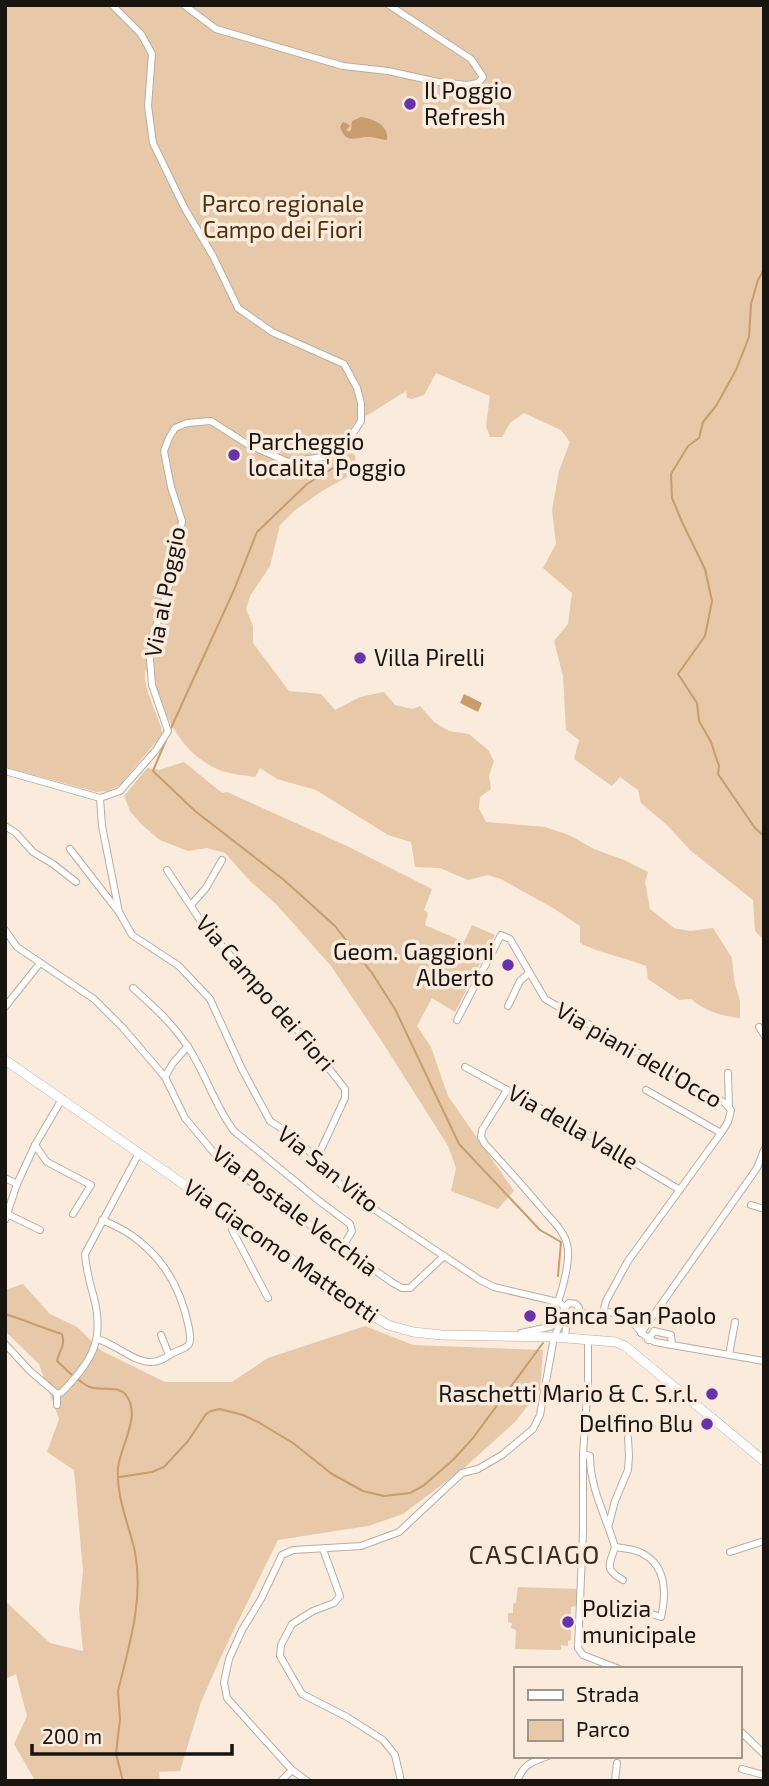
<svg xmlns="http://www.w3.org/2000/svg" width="769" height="1786" font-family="'Exo 2',sans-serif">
<rect width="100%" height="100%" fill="#faebdd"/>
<g fill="#e7c8a8">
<path d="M5,5h759v935l-9,-9 -2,-31 -62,-49 -24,-26 -26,-22 -3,-13 -18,-13 -8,9 -38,-27 5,-19 -13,-10 -3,-54 -9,-35 14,-17 4,-31 -29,-25 13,-24 -4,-34 7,-39 11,-29 -9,-12 -37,-17 -14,10 -8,14h-12l-4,-11 4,-30 -54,-23 -12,22 -12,4 -5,-1 -1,-7 -51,32 -10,13 -9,8 19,11 1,17 -34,19 -28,20 -14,14 -10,41 -20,30 -4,13 7,17v17l36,48 32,3 14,16 25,-13 24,-5 11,13 18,4 7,-3 14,16 15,9 20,3 19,16 6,11 -5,15 2,13 -11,8 -1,11 7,14 59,5 24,8 25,14 30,11 24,12 -3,10 5,27 24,19 16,3 23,-3 19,30 2,22 6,21v17c-19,-2 -35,-7 -49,-19l-12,1 -31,-21 -2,-13c-21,-9 -45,-12 -66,-23v-17l-27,-18 -52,-29 -13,-4 -20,5 -28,-12 -25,-1 -4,-25 -23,-7 -72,-45 -39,-11 -17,-11 -5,9c-12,-2 -27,-3 -38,-8 -43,-20 -52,-61 -72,-100 -2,19 10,40 16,58l1,6 -3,5 -39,47 -12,6 -12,1 -91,-25z"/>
<polygon points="184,762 222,793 227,792 347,846 432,889 424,910 428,913 425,925 464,942 472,925 495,935 455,1012 432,998 417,1026 431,1047 448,1096 514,1191 498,1209 451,1191 456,1168 448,1146 381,1040 331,966 276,904 250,881 225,853 207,848 188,851 160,840 142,825 130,811 124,796 147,768 159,770"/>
<polygon points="23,1284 50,1314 77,1327 102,1351 165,1382 232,1382 268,1358 365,1326 413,1345 543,1350 540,1390 515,1422 464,1468 403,1514 368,1526 278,1540 225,1648 201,1702 180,1771 159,1772 160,1781 34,1781 33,1777 14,1744 27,1716 16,1674 5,1679 5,1601 50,1643 83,1651 79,1609 83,1571 74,1470 47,1452 59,1419 39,1364 5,1331 5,1290"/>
<polygon points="518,1587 580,1589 580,1605 571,1607 571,1640 568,1641 568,1646 561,1645 561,1650 515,1649 516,1630 511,1628 512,1623 508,1622 508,1613 513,1613 513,1604 516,1603"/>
</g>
<g fill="#c79c6e">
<path d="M361,117c13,2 28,8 26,23 -6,0 -11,-3 -17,-3 -14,-1 -23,9 -30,-10l3,-5 5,2 2,2 -4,4 3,2 2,-2 1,-9z"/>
<polygon points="464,694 482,703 478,712 460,703"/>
</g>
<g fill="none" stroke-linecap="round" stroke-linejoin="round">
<g stroke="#c79c6e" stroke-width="2">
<polyline points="764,269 758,280 751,304 749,337 736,370 716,406 703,422 699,438 688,446 671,474 672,498 682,522 705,569 712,601 705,636 678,674 697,703 699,721 711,742 719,766 718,774 755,828 764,836"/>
<polyline points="171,728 234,590 257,532 307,484 348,459"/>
<polyline points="166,740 153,771 195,811 284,880 335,926 372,973 395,1009 459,1144 540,1230 561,1242 558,1276"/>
<path d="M5,1314c20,6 37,14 57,20 4,11 -3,17 -5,27l15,14"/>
<path d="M77,1379c4,2 9,7 13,8 11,4 28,-2 36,8 16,20 -6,52 -8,73 -2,30 11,56 17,84 9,47 -6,94 -17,139l2,28 -4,35 7,27"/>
<polyline points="120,1477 152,1472 164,1467 188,1441 206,1414 211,1411 220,1409 243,1415 258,1422 293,1443 332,1474 363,1491 384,1496 410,1493 423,1486 453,1460 473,1438 543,1343"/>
</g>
<g stroke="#baac9f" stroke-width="8">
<g id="street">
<polyline points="112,5 141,34 152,54 148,106 153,143 184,207 213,256 238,308 272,332 344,364 357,388 361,403 361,421 346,444 323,457 288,462 247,444 211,421 187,423 175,428 169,438 164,451 171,487 182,521 174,570 152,639 150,659 152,685 168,731 156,750 120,791 100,798 102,826 119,912 132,935 179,966 210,999 242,1069 270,1121 296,1138 347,1191 444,1256"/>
<polyline points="184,5 216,29 343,66 388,71 438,82 467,85 478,83 483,77 471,59 389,5"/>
<polyline points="5,771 100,798"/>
<polyline points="5,826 16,833 33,852 53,864 76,882"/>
<polyline points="70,849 118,911"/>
<polyline points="167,870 204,926 309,1043 345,1089 345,1098 317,1158"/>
<polyline points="191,905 206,888 222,860"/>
<polyline points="5,930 17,947 94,999 123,1028 165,1077 185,1118 214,1153 270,1197 393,1283 402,1288 410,1288 444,1256 480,1280 494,1287 558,1302 565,1307"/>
<path d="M133,988c20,18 38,34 53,56 19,27 28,61 48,87l84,69 32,24 2,7 -10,17"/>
<polyline points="508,1006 520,981 529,973"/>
<polyline points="5,1007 40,963"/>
<polyline points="457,1020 501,935 510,939 545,999 725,1103 731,1110 728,1122 721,1133 628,1261 606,1301 603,1313"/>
<polyline points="759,1027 764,1035"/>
<polyline points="465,1067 580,1130 680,1190"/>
<polyline points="728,1073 729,1107"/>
<polyline points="165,1077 173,1063 188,1046"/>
<path d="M507,1090l-25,40 -1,7 4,7c21,23 41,45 61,69 8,9 18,19 21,31 4,14 -4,44 -9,58"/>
<polyline points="646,1090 721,1133"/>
<polyline points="62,1099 35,1145 47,1162 91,1185 73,1214"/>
<polyline points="5,1178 17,1184"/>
<polyline points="751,1205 764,1209"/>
<polyline points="7,1214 40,1230"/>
<polyline points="233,1219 232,1230 268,1298"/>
<polyline points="5,1220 17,1184 35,1145"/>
<path d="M579,1313c15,3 31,-5 45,3 13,7 17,21 31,26l109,19"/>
<polyline points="569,1317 565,1314 564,1309 569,1303 576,1304 579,1308 579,1313"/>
<polyline points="521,1333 549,1327 560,1322"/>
<polyline points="641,1333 757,1168 764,1150"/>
<polyline points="161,1335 169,1355"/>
<polyline points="565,1337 566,1328 569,1317"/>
<path d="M97,1339c17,4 36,23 54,23 11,0 15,-6 24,-10 4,-2 12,-4 14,-8 3,-5 0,-12 0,-16 -6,-30 -19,-59 -42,-80 -15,-14 -26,-20 -45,-28"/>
<polyline points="588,1339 588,1381 583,1454 583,1531 578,1648 583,1655 619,1669"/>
<polyline points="648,1340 654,1331 671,1335 672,1345"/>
<path d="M5,1344l25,27 27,23 5,-2c29,-30 43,-51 32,-94 -4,-15 -8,-28 -9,-44l54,-101"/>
<polyline points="729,1355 735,1322"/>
<polyline points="57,1405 57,1394"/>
<path d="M583,1454l7,2c0,33 16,60 25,91 7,1 15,2 22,4 29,11 30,40 24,66l-34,-11"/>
<polyline points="609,1524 615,1501 628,1470 629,1456 628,1438"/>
<path d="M615,1547c-6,19 -11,22 8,33"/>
<polyline points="323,1549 340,1596 334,1603 313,1611 292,1624 281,1645 280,1656 302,1694 347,1717 383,1740 395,1755 401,1781"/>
<polyline points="730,1552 764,1541"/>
<polyline points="739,1730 764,1754"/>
<polyline points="742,1769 764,1775"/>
<polyline points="281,1781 292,1770"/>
<polyline points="307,1781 292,1770 227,1698 224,1682 229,1659 242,1630 261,1599 282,1555 293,1550 361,1546 399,1532 462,1473 478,1469 502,1455 533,1429 540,1415 554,1337 565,1314"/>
<path d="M517,1781c7,-17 14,-19 31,-25"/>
<polyline points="615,1781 617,1763"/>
</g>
</g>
<g stroke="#baac9f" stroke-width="10">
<polyline id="primary" points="5,1060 366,1311 388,1325 413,1332 442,1335 554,1337 616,1342 625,1346 764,1461"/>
</g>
<use href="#street" stroke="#fff" stroke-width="6"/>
<use href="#primary" stroke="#fff" stroke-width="9"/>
</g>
<g fill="#6832a9" stroke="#faebdd" stroke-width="2.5">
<circle cx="410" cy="104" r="7"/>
<circle cx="234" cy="455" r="7"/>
<circle cx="360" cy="658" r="7"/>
<circle cx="508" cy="965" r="7"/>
<circle cx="530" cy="1316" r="7"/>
<circle cx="712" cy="1394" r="7"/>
<circle cx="707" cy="1424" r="7"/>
<circle cx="568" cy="1622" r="7"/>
</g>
<g text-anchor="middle" stroke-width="7" stroke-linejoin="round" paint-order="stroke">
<g font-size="23" fill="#18140f" stroke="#faebdd" text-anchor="start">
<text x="424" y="99">Il Poggio<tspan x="424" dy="26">Refresh</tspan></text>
<text x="248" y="450">Parcheggio<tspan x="248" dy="26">localita' Poggio</tspan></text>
<text x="374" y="666">Villa Pirelli</text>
<text x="494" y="960" text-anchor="end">Geom. Gaggioni<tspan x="494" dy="26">Alberto</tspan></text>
<text x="544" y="1324">Banca San Paolo</text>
<text x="698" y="1402" text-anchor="end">Raschetti Mario &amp; C. S.r.l.</text>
<text x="693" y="1432" text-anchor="end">Delfino Blu</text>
<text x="582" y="1617">Polizia<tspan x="582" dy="26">municipale</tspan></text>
</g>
<g font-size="23" fill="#4f310c" stroke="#faebdd">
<text x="283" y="212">Parco regionale<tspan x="283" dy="26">Campo dei Fiori</tspan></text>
</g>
<g font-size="23" fill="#18140f" stroke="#faebdd">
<text transform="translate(165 592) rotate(-79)" y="8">Via al Poggio</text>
<text transform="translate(265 993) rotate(49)" y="8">Via Campo dei Fiori</text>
<text transform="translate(639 1055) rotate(30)" y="8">Via piani dell'Occo</text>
<text transform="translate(573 1127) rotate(30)" y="8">Via della Valle</text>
<text transform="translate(328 1169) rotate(39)" y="8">Via San Vito</text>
<text transform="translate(295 1211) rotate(37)" y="8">Via Postale Vecchia</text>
<text transform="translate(281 1251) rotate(35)" y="8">Via Giacomo Matteotti</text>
</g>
<g font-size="26" letter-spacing="2" fill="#382d22" stroke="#faebdd">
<text x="535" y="1564">CASCIAGO</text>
</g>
</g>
<rect width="769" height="1786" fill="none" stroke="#18140f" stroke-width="14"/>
<rect x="514" y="1667" width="228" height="91" fill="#faebdd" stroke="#a0958b" stroke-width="2"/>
<rect x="528" y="1690" width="35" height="10" fill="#ffffff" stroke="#a0958b" stroke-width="2"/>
<text x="576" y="1702" font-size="21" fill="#18140f">Strada</text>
<rect x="528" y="1720" width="35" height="21" fill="#e7c8a8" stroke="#a0958b" stroke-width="2"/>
<text x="576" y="1737" font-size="21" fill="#18140f">Parco</text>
<path d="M32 1744v10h200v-10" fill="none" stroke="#18140f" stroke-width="3.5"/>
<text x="42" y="1744" font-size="21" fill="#18140f" stroke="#faebdd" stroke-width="5" paint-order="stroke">200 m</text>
</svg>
